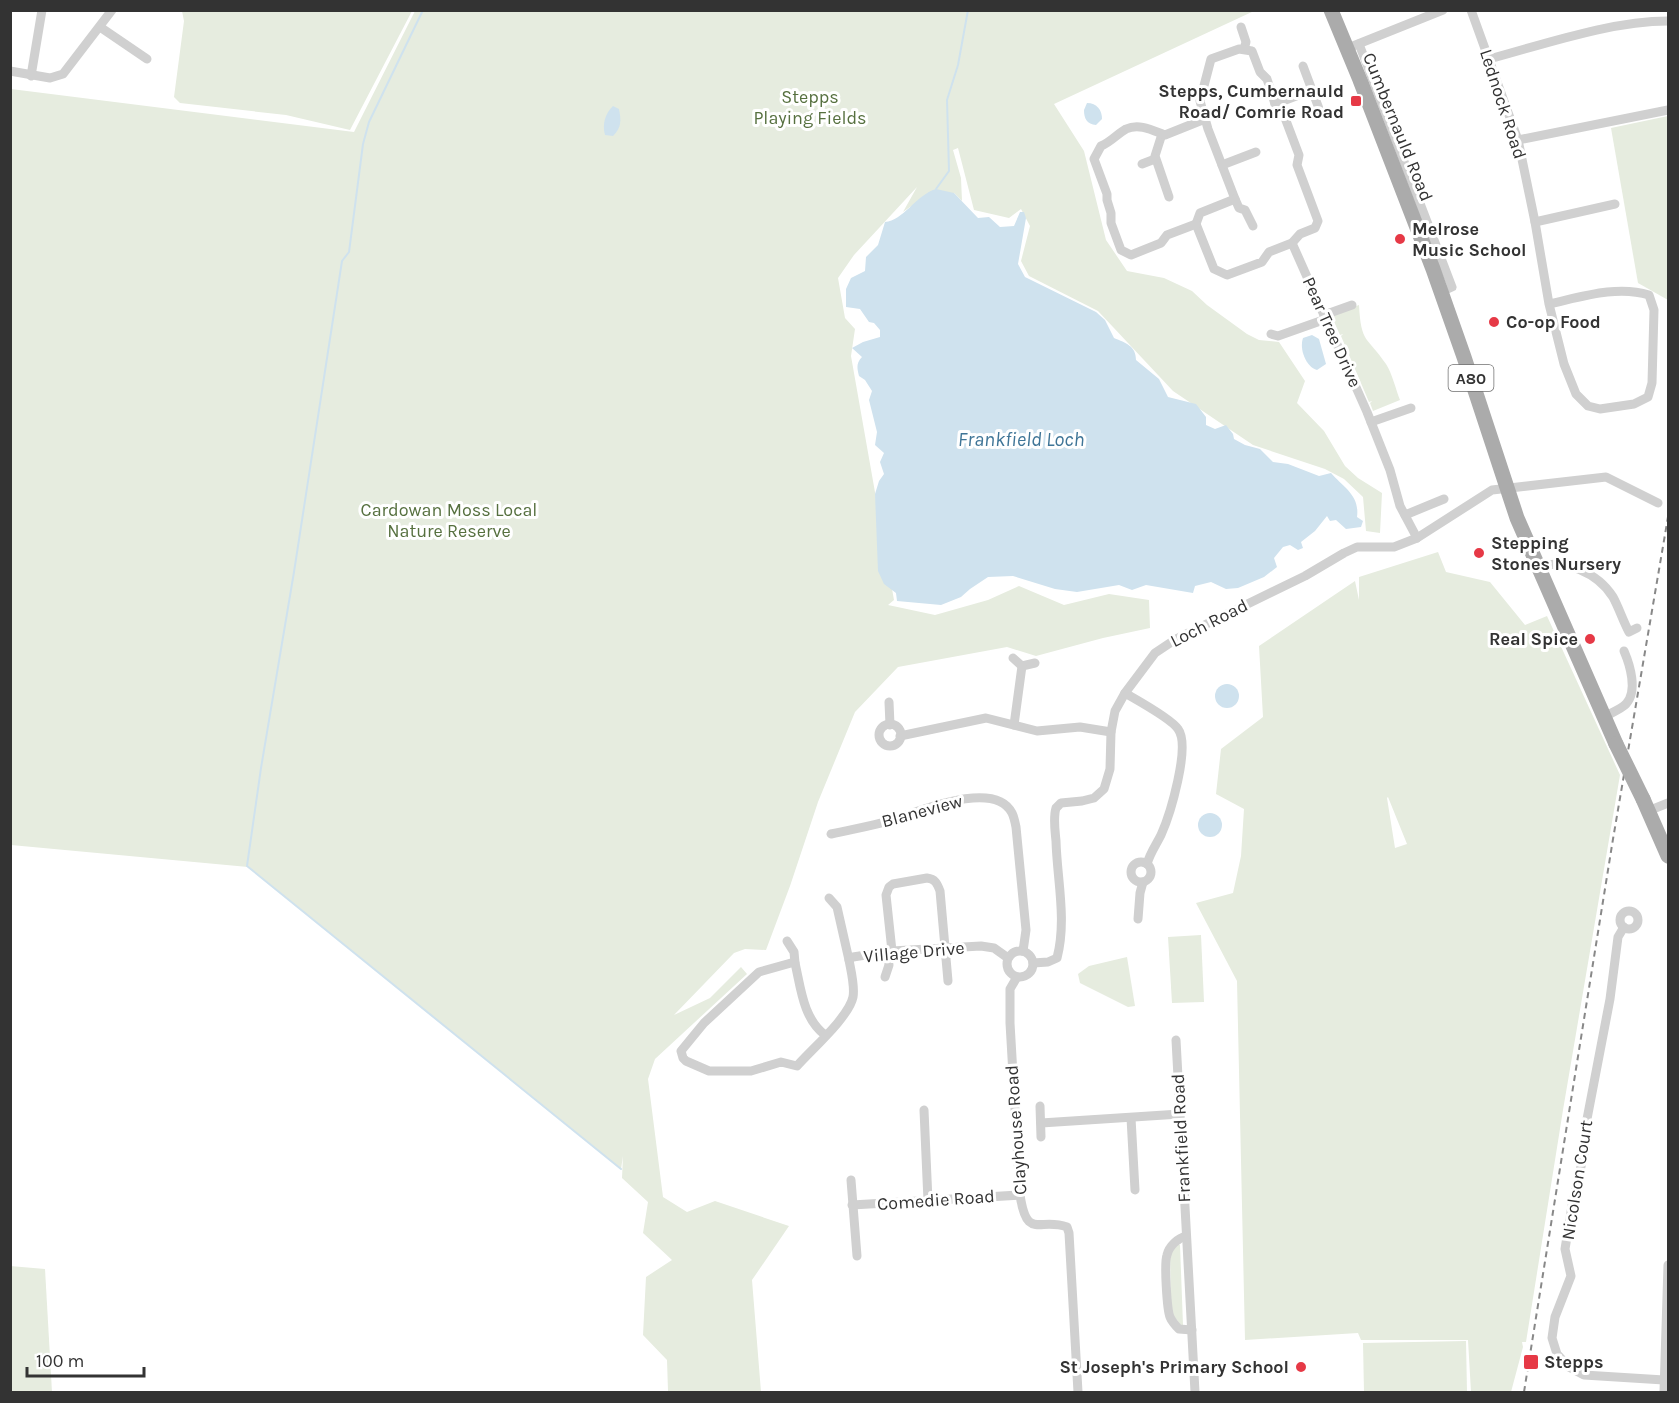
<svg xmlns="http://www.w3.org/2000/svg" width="1679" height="1403" font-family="Karla,sans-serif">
<rect width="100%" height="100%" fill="#fff"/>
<g fill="#e6ecdf" fill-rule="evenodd">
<polygon points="182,11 182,10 412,11 350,130 286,115 180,103 174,97 184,21"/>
<polygon points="415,11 1254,11 1054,104 1084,151 1106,240 1127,271 1164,278 1192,291 1207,305 1247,334 1259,340 1279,342 1305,381 1297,403 1324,431 1345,466 1358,478 1382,493 1380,533 1366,531 1363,497 1344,479 1325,469 1253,445 1173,391 1098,311 1029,276 1021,261 1030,226 1021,209 1009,218 974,210 958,148 953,150 961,178 962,201 954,193 910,207 903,212 917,187 854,255 838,278 845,318 855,329 851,356 894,600 888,605 935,615 988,600 1019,586 1064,605 1109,594 1149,600 1150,628 1103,638 1036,656 1007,647 898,667 855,712 818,802 790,886 766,950 745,949 734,953 674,1015 710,998 741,967 747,974 655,1059 648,1079 663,1197 687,1212 715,1201 789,1226 752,1280 761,1392 668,1391 667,1360 643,1335 646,1277 672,1260 643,1233 648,1202 622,1178 623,1156 621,1169 248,867 11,845 11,89 354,132"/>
<polygon points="1668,116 1668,300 1638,283 1611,128"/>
<path d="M1359,305c2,39 8,31 27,59 6,9 10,26 14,36l-27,11 -3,-8 2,-2 -3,1 -28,-66 2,-2 -3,1 -9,-20z"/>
<path d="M1438,552l8,20 44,10 35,43 22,-9 73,159 -57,335 -37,232h-4l1,5 -12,45h-40l-3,-52h-107l-3,-7 -113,7 -8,-359 -41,-78 37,-10 8,-37 3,-47 -28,-15 5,-45 42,-32 -4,-71 96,-65 4,19v-23zM1388,797l19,47 -12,4 -8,-50z"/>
<polygon points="1201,935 1204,1002 1172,1003 1168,937"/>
<polygon points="1127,957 1135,1006 1128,1007 1080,983 1078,974 1089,966"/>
<polygon points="1176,1244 1180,1245 1183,1325 1181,1325 1171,1313 1170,1252"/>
<polygon points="10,1266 45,1269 52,1392 11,1392"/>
<polygon points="1466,1341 1467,1392 1364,1392 1363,1343"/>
</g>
<g fill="#cfe2ee">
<path d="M1087,103c10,0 15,7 15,16l-6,6c-9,-1 -12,-6 -12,-15z"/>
<path d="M613,106l6,3c2,11 3,18 -6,27l-8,-1c-3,-11 0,-21 8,-29z"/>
<path d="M936,189l18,4 24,25 11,-1 11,10 14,-1 6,-14h4l2,6 -8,46 7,13 71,35 9,8 9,18c12,5 22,8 22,22l23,19 9,18 28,7 10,13v8l9,4 11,-4 7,9 1,5 11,6 15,4 13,13 15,2 31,12 12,-3c12,14 29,22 26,44l6,4 -2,6 -15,2 -10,-9 -6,1 -3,-5 -12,15 -14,11 2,6 -5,2 -8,-5 -7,2 -9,11 3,9 -13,10 -26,11 -12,1 -15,-7 -16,4 -2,7 -47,-8 -14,5 -13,-5 -42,7 -22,-3 -42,-13 -25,1 -18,12 -9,8 -20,8 -44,-4 -1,-8 -12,-9 -6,-13 -3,-77 4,-13 5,-7 -4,-12 4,-9 -9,-8 2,-13 -8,-32 3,-9 -7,-11 -6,-4c-2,-8 -3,-13 3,-19l-10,-9 11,-6 17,-5v-7l-6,-7 -5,-1 -9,-13 -14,-2v-18l5,-11 14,-7 1,-14 12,-12 7,-23c18,-1 31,-27 51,-33z"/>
<path d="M1312,335l7,4 7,25 -9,6c-11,-3 -18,-21 -14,-32z"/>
<circle cx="1227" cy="696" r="12"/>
<circle cx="1210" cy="825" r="12"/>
</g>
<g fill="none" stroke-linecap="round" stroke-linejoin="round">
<g stroke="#cfe2ee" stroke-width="2">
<polyline points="423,10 369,122 363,144 349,252 342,261 294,572 261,768 247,866 621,1169"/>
<polyline points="936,189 949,171 947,100 958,65 968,10"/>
</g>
<g stroke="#d0d0d0" stroke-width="9">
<path d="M1471,10l47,130 17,82 14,82 15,60 12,30 12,12 12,3 34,-5 14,-7 4,-14 2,-73 -5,-15c-32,-10 -68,2 -100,9"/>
<polyline points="100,27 147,59"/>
<polyline points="1241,27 1246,42 1244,49"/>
<polyline points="1359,44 1452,287 1441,292"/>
<polyline points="1353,46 1443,10"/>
<polygon points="1239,49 1252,51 1260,72 1267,79 1275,104 1285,118 1299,155 1297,165 1318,221 1315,228 1300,234 1292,243 1269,252 1262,262 1227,275 1214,269 1196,224 1200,213 1235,199 1208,129 1200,101 1211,59"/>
<path d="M1489,59c56,-15 122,-38 179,-38"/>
<polyline points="1303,66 1321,114"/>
<polyline points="10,71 50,78 63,74 112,10"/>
<polyline points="31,76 42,10"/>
<polyline points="1275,104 1312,90"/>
<polyline points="1162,134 1155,156 1169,197"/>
<polyline points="1518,140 1668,110"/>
<polyline points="1142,164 1155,159"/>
<polyline points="1222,165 1256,152"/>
<polyline points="1235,199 1239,208 1245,210 1253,226"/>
<polyline points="1535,222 1615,204"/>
<path d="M1196,224l-29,11 -6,8 -30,12 -10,-5 -10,-27v-10l-4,-13v-6l-13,-35 7,-13c10,-4 16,-12 25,-17 13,-6 26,1 39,6l40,-16"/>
<polyline points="1292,243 1367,412 1390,470 1400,506 1417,538"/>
<polyline points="1324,315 1352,305"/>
<polyline points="1271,334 1278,336 1326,319"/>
<polyline points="1371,422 1411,408"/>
<polyline points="1405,515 1444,499"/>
<path d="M1538,567c26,-9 60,6 75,30 6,11 10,24 16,35l8,-4"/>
<polyline points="1013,658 1022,666 1035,663"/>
<path d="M1125,693c12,7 47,26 53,36 13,17 -8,86 -17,106 -5,10 -11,18 -14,29"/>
<polyline points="889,702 890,725"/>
<path d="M1604,717c7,-4 17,-8 22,-13 12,-13 4,-39 -2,-53"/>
<circle cx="890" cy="735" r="11"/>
<polyline points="1014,725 1022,666"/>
<polyline points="900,736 986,718 1037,731 1080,727 1111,732"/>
<polyline points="1648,811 1668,803"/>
<path d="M831,834c21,-5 43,-8 64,-15 25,-8 100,-40 117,-6 2,4 3,9 4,14l10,103 -3,21"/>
<circle cx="1141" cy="872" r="10"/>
<polyline points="829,898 837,907 849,960"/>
<circle cx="1629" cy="920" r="9"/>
<polyline points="1138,919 1140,893 1143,882"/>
<polyline points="1624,927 1618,937 1610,999 1587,1119 1585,1149 1572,1206 1565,1249 1571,1276 1555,1317 1552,1338 1557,1354 1569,1367 1584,1375 1664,1380"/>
<polyline points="787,941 794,952 795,963"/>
<circle cx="1020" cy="964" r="13"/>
<path d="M892,951l-6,-56 3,-8 4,-3 34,-6c8,1 10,5 13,13l8,90"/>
<path d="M1033,963l15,-1 9,-4c10,-38 0,-79 -1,-117 -1,-11 -3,-23 0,-33l5,-5 21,-2 12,-3 10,-9 6,-20 1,-37 4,-21 10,-18 30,-40 21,-14 129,-63 39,-23 13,-6h37l23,-9 75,-48 114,-13 52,26"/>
<polyline points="885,977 889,965 887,952"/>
<path d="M1017,977l-7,12v34l10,172c7,46 19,22 47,32l2,6 9,159"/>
<path d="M825,1035c-22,-17 -24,-46 -30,-72h-4l-32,9 -55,51 -23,28 2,7 3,3 23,10h42l30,-9 16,4c14,-16 52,-49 56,-69 2,-11 -2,-26 -4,-37l4,-3 39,-6 89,-5 13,2 14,10"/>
<polyline points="1176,1040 1195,1392"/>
<polyline points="1040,1106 1041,1137"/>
<polyline points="924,1110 928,1201"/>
<polyline points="1131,1118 1135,1190"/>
<polyline points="1041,1123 1180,1114"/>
<polyline points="851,1180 857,1256"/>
<polyline points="852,1205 1020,1195"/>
<path d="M1186,1236c-8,2 -17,10 -19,19 -3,8 0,55 3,62 2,5 6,9 9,12l13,1"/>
<polyline points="1664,1392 1668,1265"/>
</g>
<g stroke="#ababab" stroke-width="15">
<polyline points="1331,10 1360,80 1433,269 1464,357 1517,518 1616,744"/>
<polyline points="1643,799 1668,856"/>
</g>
<polyline stroke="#888" stroke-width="2" stroke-dasharray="6 4.5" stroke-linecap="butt" points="1524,1392 1613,839 1668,517"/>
<polyline stroke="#ababab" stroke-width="15" points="1616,744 1643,799"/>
</g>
<g fill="#e63946" stroke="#fff" stroke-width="2">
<rect x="1350" y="95" width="12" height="12" rx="3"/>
<circle cx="1400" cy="239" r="6"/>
<circle cx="1494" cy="322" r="6"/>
<circle cx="1479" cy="553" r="6"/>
<circle cx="1590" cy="639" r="6"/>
<rect x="1523" y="1354" width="16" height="16" rx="3"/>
<circle cx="1301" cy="1367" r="6"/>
</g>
<g text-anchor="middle" stroke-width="6" stroke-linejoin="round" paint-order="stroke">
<rect fill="#fff" stroke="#707070" stroke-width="1.5" x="1448.5" y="365" width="45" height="26" rx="4.5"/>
<g font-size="16" font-weight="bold" fill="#333">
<text x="1471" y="384">A80</text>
</g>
<g font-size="18" font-weight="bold" fill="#333" stroke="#fff" text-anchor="start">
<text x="1344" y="97" text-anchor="end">Stepps, Cumbernauld<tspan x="1344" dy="21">Road/ Comrie Road</tspan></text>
<text x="1412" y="235">Melrose<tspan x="1412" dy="21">Music School</tspan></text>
<text x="1506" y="328">Co-op Food</text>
<text x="1491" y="549">Stepping<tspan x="1491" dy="21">Stones Nursery</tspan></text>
<text x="1578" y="645" text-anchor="end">Real Spice</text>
<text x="1544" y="1368">Stepps</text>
<text x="1289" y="1373" text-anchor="end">St Joseph's Primary School</text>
</g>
<g font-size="18" fill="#56703f" stroke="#fff">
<text x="810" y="103">Stepps<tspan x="810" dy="21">Playing Fields</tspan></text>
<text x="449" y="516">Cardowan Moss Local<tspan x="449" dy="21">Nature Reserve</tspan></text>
</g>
<g font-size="18" fill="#333" stroke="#fff">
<text transform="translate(1503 104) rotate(72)" y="6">Lednock Road</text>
<text transform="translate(1398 127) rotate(68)" y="6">Cumbernauld Road</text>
<text transform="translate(1332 332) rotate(66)" y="6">Pear Tree Drive</text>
<text transform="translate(1209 623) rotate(-27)" y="6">Loch Road</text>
<text transform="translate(922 811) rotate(-15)" y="6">Blaneview</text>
<text transform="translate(914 952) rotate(-5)" y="6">Village Drive</text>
<text transform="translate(1016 1130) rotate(-94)" y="6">Clayhouse Road</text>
<text transform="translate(1181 1138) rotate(-93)" y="6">Frankfield Road</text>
<text transform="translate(1577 1180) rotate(-81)" y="6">Nicolson Court</text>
<text transform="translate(936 1200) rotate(-4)" y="6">Comedie Road</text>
</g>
<g font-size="20" font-style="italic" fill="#3f7597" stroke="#fff">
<text x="1021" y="446">Frankfield Loch</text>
</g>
</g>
<rect width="1679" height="1403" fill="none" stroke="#333333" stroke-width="24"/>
<path d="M27 1367v9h117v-9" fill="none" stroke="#333333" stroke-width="3"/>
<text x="36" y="1367" font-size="18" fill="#333333" stroke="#ffffff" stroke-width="4.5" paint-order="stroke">100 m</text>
</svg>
